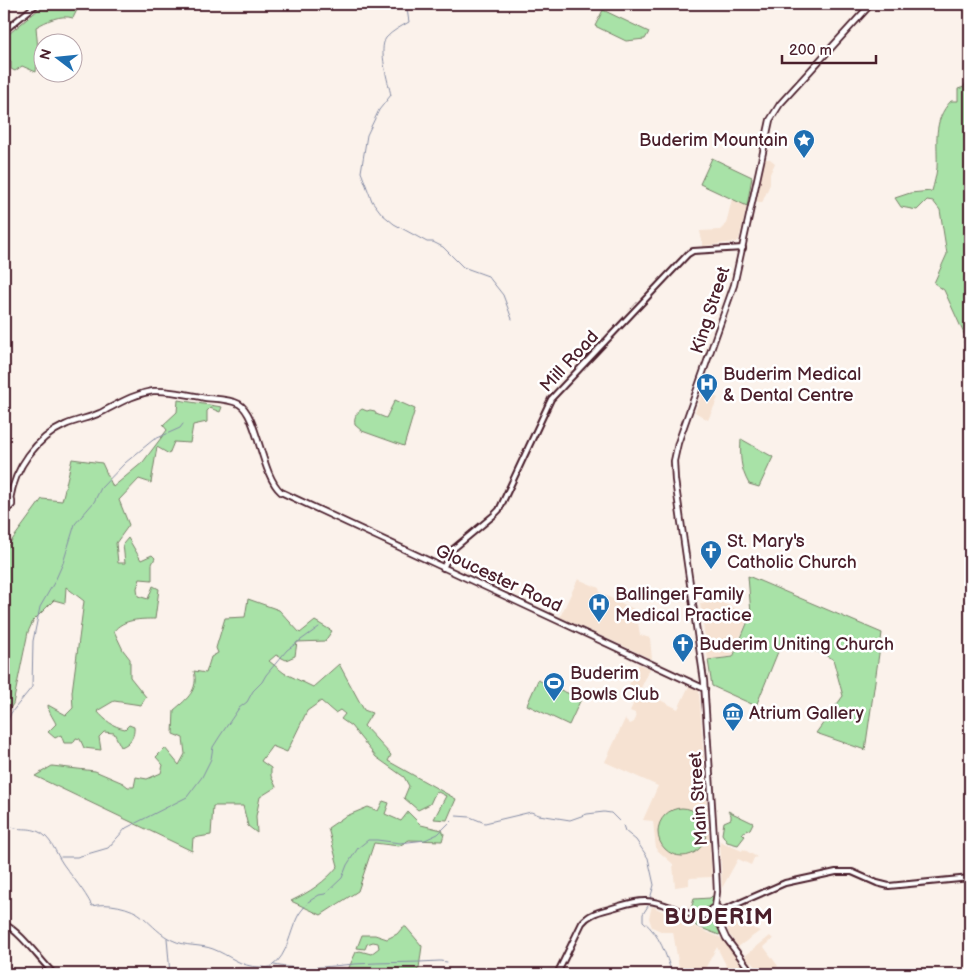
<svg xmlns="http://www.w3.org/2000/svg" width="974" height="978" font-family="'Balsamiq Sans',sans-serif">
<rect width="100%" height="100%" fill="#fbf2eb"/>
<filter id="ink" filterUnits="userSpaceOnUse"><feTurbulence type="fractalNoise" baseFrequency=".02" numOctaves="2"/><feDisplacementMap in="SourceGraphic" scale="10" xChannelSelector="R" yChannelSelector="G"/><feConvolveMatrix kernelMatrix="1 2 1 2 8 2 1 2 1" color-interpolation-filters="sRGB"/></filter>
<g filter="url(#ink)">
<g fill="#f6e2d2">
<polygon points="764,159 770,159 775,163 770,174 770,184 762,203 758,202 757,199"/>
<polygon points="732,199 747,206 739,240 736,242 703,246 700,231 720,230 726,224"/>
<polygon points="703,391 718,398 708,420 695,412"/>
<polygon points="578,579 599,588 600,593 636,610 640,635 650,638 652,659 560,617"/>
<polygon points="720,602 750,614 732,656 708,660 700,603"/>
<polygon points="639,664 650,669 640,690 678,709 689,686 699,690 712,877 689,878 689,885 675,887 673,864 656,849 653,821 643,820 658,786 605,762 625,719 630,724 634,722 636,718 635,713 630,711 640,690 629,685"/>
<polygon points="720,841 742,851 743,849 757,857 754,858 751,865 738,859 722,888"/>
<polygon points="652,906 690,925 721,938 749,974 728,974 725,963 717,947 702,974 680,974 673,932 663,932 652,927 649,918"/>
<polygon points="744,908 751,924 750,927 760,931 738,947 728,932 728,919 731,914"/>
<polygon points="770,936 773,939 764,947 778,966 767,974 762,974 752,962 750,963 745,956"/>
</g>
<g fill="#a8e2a7" stroke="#798069">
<path d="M45,4l4,4 21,-4 8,4 -5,10c-13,-4 -26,3 -37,9l2,23 -2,22 -14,-6 -7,5 -4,-2v-8l-7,-3v-20z"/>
<polygon points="603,10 649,32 645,39 626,41 595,26"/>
<path d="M970,72v272l-6,-1 1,-7 -21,-46 -10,-7 13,-29 -7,-44 -7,-9 -6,-1 -10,10 -16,-3 -6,-9 15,-5 22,-2c2,-7 4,-15 5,-23 1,-26 -5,-47 14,-67h7v-12l6,-2 4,-12z"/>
<polygon points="712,158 752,177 747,206 700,184"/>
<path d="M178,400l44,7 -2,5 -10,-4 -3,3v11l-14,3 -3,18 -16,-1 -5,12 -12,-7 -6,36 -12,-4 -20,21 10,25 -13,18 2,20h7l-2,-19 5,-6 13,22 11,-5 3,3 -3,6v16l-12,-1 -3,9 1,8 10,3 5,-13 6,3 -4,30c-14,0 -32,0 -41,12l9,19 7,9v18l16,20 -5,8 -27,-4 -17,10c9,10 15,15 28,18l4,-4 5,2c1,9 -4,17 -13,20l-7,-14 -10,-1 -5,5 2,13 -17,-2 -4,-9 -4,-1 -3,5h-9l-3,-8 -6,3 -7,-6 8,-8c-3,-7 -8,-12 -8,-19l18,10 7,-7 -1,-16 12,-91 -18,-14 -1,16 -11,-3 -21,21 -5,11 -15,72 -9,14v-167l38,-52 20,2 10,-42 30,4 11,24 30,-25 24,-32 -4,-5 14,-13z"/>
<path d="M395,400l20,9 -11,37 -42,-15 -7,-6c-1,-7 0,-11 7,-16l5,2 3,-1 5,1 1,3 10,4z"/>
<path d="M741,439l32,18 -14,30 -10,-3c-9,-16 -9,-28 -8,-45z"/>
<polygon points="748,576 882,633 865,750 816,733 843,696 833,659 784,637 756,706 712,686 708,660 733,657 751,614"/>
<path d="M248,599l31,11 21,23 15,-12 17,10 -7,10 -28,1 -2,14 -9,4 -10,-5 -7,6 15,12 29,14 26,-23 25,46 8,3 -8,13 27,29 -3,6 68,38 -9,21 -13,-1 12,-23 -10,-5 -6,13 -12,6 -14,-12 5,-12 -5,-9 -28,-20 -25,-31 -10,-7 4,-5 -5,-4 -5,3 -14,-12 -14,10 -20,41 -15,-6 -11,15 10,7v8l5,11 -16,10 -4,19 1,17 -9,-7 -5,-20h-30l-2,29 -18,3 -1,13 -157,-75 17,-10 43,5 28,12 5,4h6l2,-10 11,2 14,-6 2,-8 -7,-8 9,-9 14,17 6,-11 -2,-16 -10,-4 1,-24c13,-11 25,-20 20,-39l12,2 5,-16 7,-4 -2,-5 9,-30 20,-1z"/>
<polygon points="538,680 581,699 569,725 527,705"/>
<path d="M383,801l6,2 -4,11 16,7 7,-9 13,13 21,5 2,4 -2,7 -33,-1 -10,6 -25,-3 -16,48 -37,24 -30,-14c19,-9 34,-19 47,-35l-10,-38 16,-11 24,-10 10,4z"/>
<circle cx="682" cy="832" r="24"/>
<polygon points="728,811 753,823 750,829 742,833 745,836 738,845 727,842 722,834 724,822 731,819 731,815"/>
<polygon points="712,896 715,897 707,912 697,914 690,912 694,899 710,898"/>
<path d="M697,918c12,0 19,3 24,14l-2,3 -23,-9 -2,-6z"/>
<polygon points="403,927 406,927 422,946 419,968 414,974 346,974 356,952 360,951 371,954 379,948 378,943 373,942 367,944 365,949 357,948 362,935 375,935 387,939 397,934"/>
</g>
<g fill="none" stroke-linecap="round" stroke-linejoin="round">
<g stroke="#858ca5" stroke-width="1">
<path d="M403,4l4,5 2,13c-7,4 -17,9 -23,16 -8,11 2,44 5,57l-12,15 -12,25 -6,37 11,29 10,13 12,10 33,18h6l10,5 20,20 25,9 15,19 9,24"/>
<polyline points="4,730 11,713 32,687 33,641 40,607 55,581 63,563 75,524 94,502 101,488 125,463 153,440 180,428 183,424"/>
<path d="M4,822c13,11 20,4 33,9 14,5 19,23 26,33 10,14 21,26 29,42 14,-4 40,1 51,11 9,8 18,18 29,23 14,7 28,4 41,9 16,6 28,18 46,18 5,0 10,2 14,-2 14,-9 17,-33 24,-47 2,-5 6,-9 9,-13"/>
<polyline points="61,857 77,857 108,848 126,828 187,797 202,777 211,759 213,747 220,736 239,708 247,702 253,691 262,682 266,675 287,650 319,627"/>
<polyline points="308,902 319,895 325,894 342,878 347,865 358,848 368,840 377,840 400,843 425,840 438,834 456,816 470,817 485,823 531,812 539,815 570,820 587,814 604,812 611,813 623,825 625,831 636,840 648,858 654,885 650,899"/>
<path d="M648,906l-5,8v7c17,14 23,33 29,53"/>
<polyline points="167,938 170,974"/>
<path d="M274,965c26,6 55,1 81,-1 28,-2 57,-1 85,-3l7,1"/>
</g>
<g stroke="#4a1f2b" stroke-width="8">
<g id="tertiary">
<polyline points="4,31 37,4"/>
<polyline points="443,568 452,550 494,515 499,510 551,399 688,254 693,251 743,248"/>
<polyline points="721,911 785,883 836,872 852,872 877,883 889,886 970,878"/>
<path d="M4,924c17,8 35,35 50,50"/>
<path d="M557,974l25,-51c7,-9 16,-11 27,-14 12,-3 25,-9 38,-8 23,1 38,18 63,14"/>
</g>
</g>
<g stroke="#4a1f2b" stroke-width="8">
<g id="secondary">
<path d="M10,499c5,-31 26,-61 55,-74 11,-5 24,-7 35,-12 18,-9 33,-19 53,-22 18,-1 35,4 53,7 10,1 24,1 33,6 19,11 22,71 42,88l424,197"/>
<polyline points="7,507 10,507 12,505 12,501 10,499"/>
<polyline points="7,507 4,502 6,499 10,499"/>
<polyline points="715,907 717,892 716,870 704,681 675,480 674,461 678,443 734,285 770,120 780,104 871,4"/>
<polyline points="715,907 711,909 710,915 713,919 718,920"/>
<polyline points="715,907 719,908 722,912 721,917 718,920"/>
<polyline points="718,920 726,938 753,974"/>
</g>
</g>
<use href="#tertiary" stroke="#fff" stroke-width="4"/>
<use href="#secondary" stroke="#fff" stroke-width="4.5"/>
</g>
</g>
<defs>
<g id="sight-pin" transform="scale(1.125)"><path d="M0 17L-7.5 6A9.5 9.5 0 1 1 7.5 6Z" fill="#1f6fb2" stroke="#fff"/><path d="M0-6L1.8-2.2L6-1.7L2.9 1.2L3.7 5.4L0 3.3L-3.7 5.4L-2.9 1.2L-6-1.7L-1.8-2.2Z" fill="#fff"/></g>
<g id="hospital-pin" transform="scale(1.125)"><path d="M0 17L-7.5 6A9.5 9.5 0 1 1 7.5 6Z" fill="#1f6fb2" stroke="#fff"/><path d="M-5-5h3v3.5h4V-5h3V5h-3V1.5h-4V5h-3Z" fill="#fff"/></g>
<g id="church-pin" transform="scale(1.125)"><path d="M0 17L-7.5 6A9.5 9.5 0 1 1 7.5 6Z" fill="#1f6fb2" stroke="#fff"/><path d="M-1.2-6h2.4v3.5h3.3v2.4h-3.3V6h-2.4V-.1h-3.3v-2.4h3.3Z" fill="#fff"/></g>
<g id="stadium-pin" transform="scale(1.125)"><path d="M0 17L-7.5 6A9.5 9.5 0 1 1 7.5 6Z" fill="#1f6fb2" stroke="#fff"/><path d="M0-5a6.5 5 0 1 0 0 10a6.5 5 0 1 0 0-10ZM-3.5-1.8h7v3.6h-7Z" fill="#fff"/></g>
<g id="museum-pin" transform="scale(1.125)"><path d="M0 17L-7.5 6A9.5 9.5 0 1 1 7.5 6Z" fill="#1f6fb2" stroke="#fff"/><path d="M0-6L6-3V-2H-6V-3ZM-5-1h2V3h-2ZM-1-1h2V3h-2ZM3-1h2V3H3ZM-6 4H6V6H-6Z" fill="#fff"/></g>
</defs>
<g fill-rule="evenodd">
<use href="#sight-pin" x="804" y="140"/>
<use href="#hospital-pin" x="707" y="384"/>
<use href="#church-pin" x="711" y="551"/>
<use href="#hospital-pin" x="599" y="604"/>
<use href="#church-pin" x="683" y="644"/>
<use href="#stadium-pin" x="554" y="683"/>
<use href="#museum-pin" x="733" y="713"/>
</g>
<g text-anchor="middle" stroke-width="5" stroke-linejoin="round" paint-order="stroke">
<g font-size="18" fill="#4a1f2b" stroke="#fff" text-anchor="start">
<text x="788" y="146" text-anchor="end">Buderim Mountain</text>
<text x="723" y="380">Buderim Medical<tspan x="723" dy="21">&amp; Dental Centre</tspan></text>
<text x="727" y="547">St. Mary's<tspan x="727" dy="21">Catholic Church</tspan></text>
<text x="615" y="600">Ballinger Family<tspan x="615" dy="21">Medical Practice</tspan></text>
<text x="699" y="650">Buderim Uniting Church</text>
<text x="570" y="679">Buderim<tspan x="570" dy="21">Bowls Club</tspan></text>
<text x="749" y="719">Atrium Gallery</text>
</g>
<g font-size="18" fill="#4a1f2b" stroke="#fff">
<text transform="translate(710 310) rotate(-72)" y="6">King Street</text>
<text transform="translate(569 361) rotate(-47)" y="6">Mill Road</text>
<text transform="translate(499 578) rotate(25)" y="6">Gloucester Road</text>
<text transform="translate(698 799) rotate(-94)" y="6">Main Street</text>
</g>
<g font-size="22" font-weight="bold" letter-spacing="1" fill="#4a1f2b" stroke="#fff">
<text x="719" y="924">BUDERIM</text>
</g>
</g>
<rect width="974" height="978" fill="none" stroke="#fff" stroke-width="20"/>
<rect x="10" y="10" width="954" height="958" fill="none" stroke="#4a1f2b" stroke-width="2" filter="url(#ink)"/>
<g transform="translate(58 58) rotate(286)"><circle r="24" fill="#ffffff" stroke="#b7a5aa"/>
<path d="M0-4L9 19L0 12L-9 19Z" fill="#1f6fb2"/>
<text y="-8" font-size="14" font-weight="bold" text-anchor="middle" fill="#4a1f2b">N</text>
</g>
<path d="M782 55v8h94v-8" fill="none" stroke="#4a1f2b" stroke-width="2.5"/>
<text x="789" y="55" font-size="15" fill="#4a1f2b" stroke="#ffffff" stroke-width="4" paint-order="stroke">200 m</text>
</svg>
